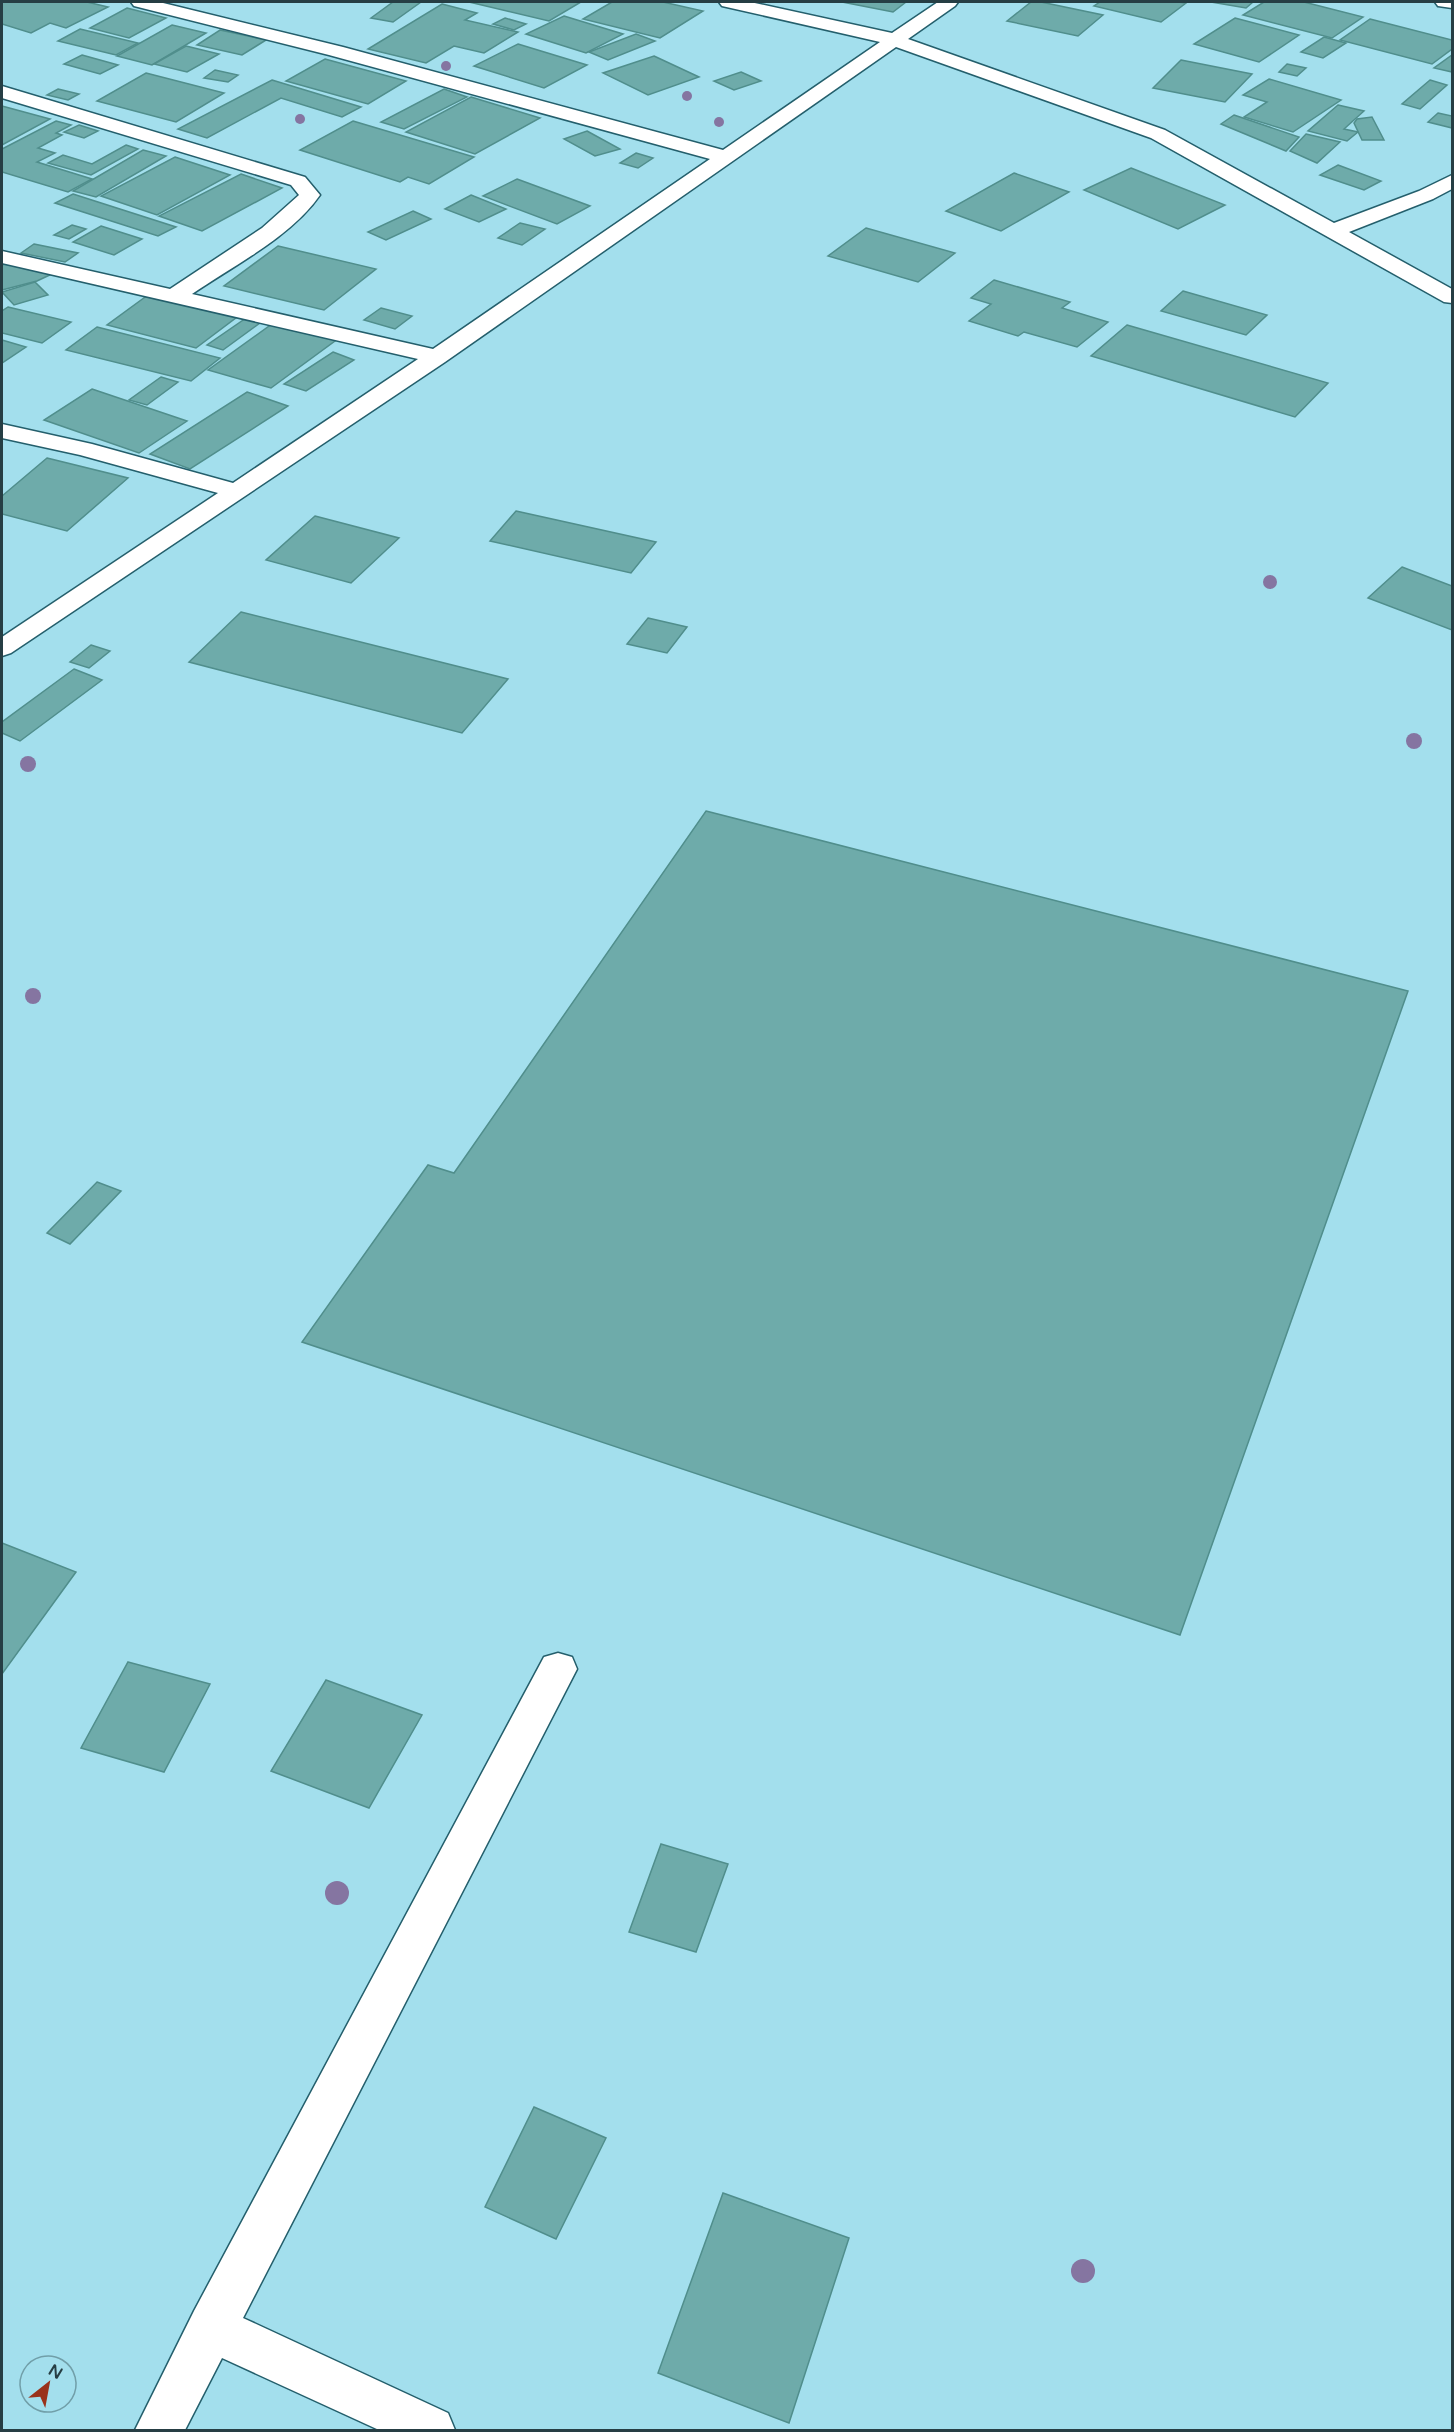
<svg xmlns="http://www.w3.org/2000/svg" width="1454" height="2432" font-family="'Varela Round',sans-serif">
<rect width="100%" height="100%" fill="#a3dfed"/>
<g fill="#6eabaa" stroke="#508e8c" stroke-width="1.5">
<polygon points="2,2 87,2 108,7 66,28 50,23 31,33 2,24"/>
<polygon points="393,2 421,2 393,22 371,18"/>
<polygon points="469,2 581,2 549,21"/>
<polygon points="612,2 663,2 703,11 660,38 583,19"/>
<polygon points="842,2 906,2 893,12"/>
<polygon points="1031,2 1041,2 1103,15 1078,36 1007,21"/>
<polygon points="1100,2 1178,2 1186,3 1161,22 1094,6"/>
<polygon points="1211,2 1253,2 1246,8"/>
<polygon points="1264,2 1304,2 1363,17 1332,38 1243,15"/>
<polygon points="442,4 477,13 465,20 518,32 484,53 454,46 426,63 368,49"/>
<polygon points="127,8 166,18 129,38 90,28"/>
<polygon points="564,16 623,34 586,53 526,34"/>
<polygon points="505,18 526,24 514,30 493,24"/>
<polygon points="1235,18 1299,35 1259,62 1194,44"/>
<polygon points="1370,19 1452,40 1452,49 1432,64 1340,40"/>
<polygon points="172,25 206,33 152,65 117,56"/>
<polygon points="80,29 138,43 116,55 58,41"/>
<polygon points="220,30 266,40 242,55 197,45"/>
<polygon points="636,34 655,41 608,60 589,52"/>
<polygon points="1324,37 1346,43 1323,58 1301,52"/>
<polygon points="518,44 587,65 544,88 474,66"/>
<polygon points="186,46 219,54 187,72 154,64"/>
<polygon points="82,55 118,65 100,74 64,64"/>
<polygon points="1452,55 1452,72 1434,68"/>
<polygon points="654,56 699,77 648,95 603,73"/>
<polygon points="325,59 406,81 368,104 286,81"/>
<polygon points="1181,60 1252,74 1225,102 1153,88"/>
<polygon points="1287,64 1306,68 1297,76 1279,72"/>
<polygon points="215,70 238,75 228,82 204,78"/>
<polygon points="741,72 761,81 734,90 714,81"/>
<polygon points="146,73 224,93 176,122 97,101"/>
<polygon points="1269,79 1341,100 1293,132 1244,117 1267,102 1243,95"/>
<polygon points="272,80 361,107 342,117 281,98 207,138 178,129"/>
<polygon points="1430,80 1447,85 1420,109 1402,104"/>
<polygon points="58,89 79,94 68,100 47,95"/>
<polygon points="444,89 467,97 404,129 381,122"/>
<polygon points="471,97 540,118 475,154 406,132"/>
<polygon points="1338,105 1364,111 1344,129 1358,132 1347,141 1308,131"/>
<polygon points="2,106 50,119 2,145"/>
<polygon points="1438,113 1452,116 1452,128 1428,122"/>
<polygon points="1234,115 1299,137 1286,151 1221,124"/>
<polygon points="1372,117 1384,140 1362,140 1354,123 1357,119"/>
<polygon points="56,121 71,125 56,133 62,135 38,148 55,153 37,162 92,179 68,192 2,172 2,149"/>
<polygon points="353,121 474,157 429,184 408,177 400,182 300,150"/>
<polygon points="79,125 98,131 84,138 64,132"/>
<polygon points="587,131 620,149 595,156 564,139"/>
<polygon points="1306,134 1340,142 1317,163 1290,151"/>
<polygon points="126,145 138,149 91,175 48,163 63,155 92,164"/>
<polygon points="143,150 166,156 96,197 73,191"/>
<polygon points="636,153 653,158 638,168 620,163"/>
<polygon points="175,157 230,175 157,215 101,196"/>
<polygon points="1338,165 1381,181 1364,190 1320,175"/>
<polygon points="1131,168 1225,205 1178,229 1084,190"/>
<polygon points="1014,173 1069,192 1001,231 946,211"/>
<polygon points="241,174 282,188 202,231 159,216"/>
<polygon points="517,179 590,206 557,224 483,196"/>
<polygon points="73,194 176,227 158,236 55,203"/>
<polygon points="471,195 506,209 479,222 445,209"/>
<polygon points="413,211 431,219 386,240 368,232"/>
<polygon points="520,223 545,229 522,245 498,238"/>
<polygon points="72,225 86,229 69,239 54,235"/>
<polygon points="101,226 142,239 114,255 73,242"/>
<polygon points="866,228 955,253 918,282 828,256"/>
<polygon points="34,244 78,253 65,262 21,253"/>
<polygon points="278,246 376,269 324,310 224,286"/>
<polygon points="5,264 54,273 37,281 2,290 2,265"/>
<polygon points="994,280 1070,302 1062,308 1108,322 1077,347 1024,332 1018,336 969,321 991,304 971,298"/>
<polygon points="35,282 48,295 14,305 2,292"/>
<polygon points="1183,291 1267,315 1246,335 1161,311"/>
<polygon points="152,292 241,314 196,348 107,325"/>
<polygon points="8,307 71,322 42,343 2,333 2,311"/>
<polygon points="381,308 412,316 395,329 364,320"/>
<polygon points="249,316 264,320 223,350 207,345"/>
<polygon points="276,321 339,338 271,388 208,370"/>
<polygon points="1127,325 1328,383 1295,417 1091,356"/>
<polygon points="97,327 220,358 191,381 66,350"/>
<polygon points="2,340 26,347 2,363"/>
<polygon points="333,352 354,360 306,391 284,384"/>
<polygon points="161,377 178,382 147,405 129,400"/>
<polygon points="92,389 187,421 139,453 44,420"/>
<polygon points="247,392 288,406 190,469 150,454"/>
<polygon points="47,458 128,478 67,531 2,514 2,496"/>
<polygon points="516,511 656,542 631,573 490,541"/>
<polygon points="315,516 399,538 351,583 266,560"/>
<polygon points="1402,567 1452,586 1452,630 1368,598"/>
<polygon points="241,612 508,679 462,733 189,662"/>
<polygon points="648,618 687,627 667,653 627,644"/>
<polygon points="91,645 110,651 89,668 70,662"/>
<polygon points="74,669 102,680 20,741 2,733 2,722"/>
<polygon points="706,811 1408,991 1180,1635 302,1342 428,1165 454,1173"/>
<polygon points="97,1182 121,1191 70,1244 47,1233"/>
<polygon points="2,1543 76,1572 2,1674"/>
<polygon points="128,1662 210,1684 164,1772 81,1748"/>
<polygon points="326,1680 422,1715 369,1808 271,1771"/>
<polygon points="661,1844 728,1864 696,1952 629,1932"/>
<polygon points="534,2107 606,2138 556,2239 485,2207"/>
<polygon points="723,2193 849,2238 789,2423 658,2373"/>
</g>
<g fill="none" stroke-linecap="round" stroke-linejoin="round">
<g stroke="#245f6c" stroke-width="3">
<g id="minor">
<path d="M131,2h28l184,45 380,103 157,-108 -158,-36 -3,-4h31l142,31 46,-31h20l-3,4 -47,33 257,91 169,93 85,-32 33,-16v14l-19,10 -84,33 103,57v14l-8,-1 -293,-164 -255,-91 -451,315 -434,291 -9,3v-19l216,-144 -138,-38 -78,-17v-14l90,20 141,39 185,-124 -416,-96v-12l168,38 92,-61 37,-33 -8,-10 -289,-87v-12l303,91 15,18c-28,41 -87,71 -128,99l241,55 277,-190 -381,-104 -195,-49z"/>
<polygon points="1435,2 1452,2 1452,8 1438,6"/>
<polygon points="558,1653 572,1657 577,1669 243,2318 448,2413 455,2430 379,2430 222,2358 185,2430 135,2430 194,2311 544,1657"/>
</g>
</g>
<use href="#minor" fill="#fff" fill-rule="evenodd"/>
</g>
<g fill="#8575a1">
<circle cx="446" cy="66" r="5"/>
<circle cx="687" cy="96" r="5"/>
<circle cx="300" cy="119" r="5"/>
<circle cx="719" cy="122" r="5"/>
<circle cx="1270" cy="582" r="7"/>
<circle cx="1414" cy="741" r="8"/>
<circle cx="28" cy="764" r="8"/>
<circle cx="33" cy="996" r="8"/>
<circle cx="337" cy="1893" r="12"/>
<circle cx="1083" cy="2271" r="12"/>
</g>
<rect width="1454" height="2432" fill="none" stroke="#263e44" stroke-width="6"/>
<g transform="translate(48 2384) rotate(31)"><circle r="28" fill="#a3dfed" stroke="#719fa9" stroke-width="1.5"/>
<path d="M0-4.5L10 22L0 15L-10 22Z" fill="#9a321b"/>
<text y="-9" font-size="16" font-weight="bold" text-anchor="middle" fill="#263e44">N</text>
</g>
</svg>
